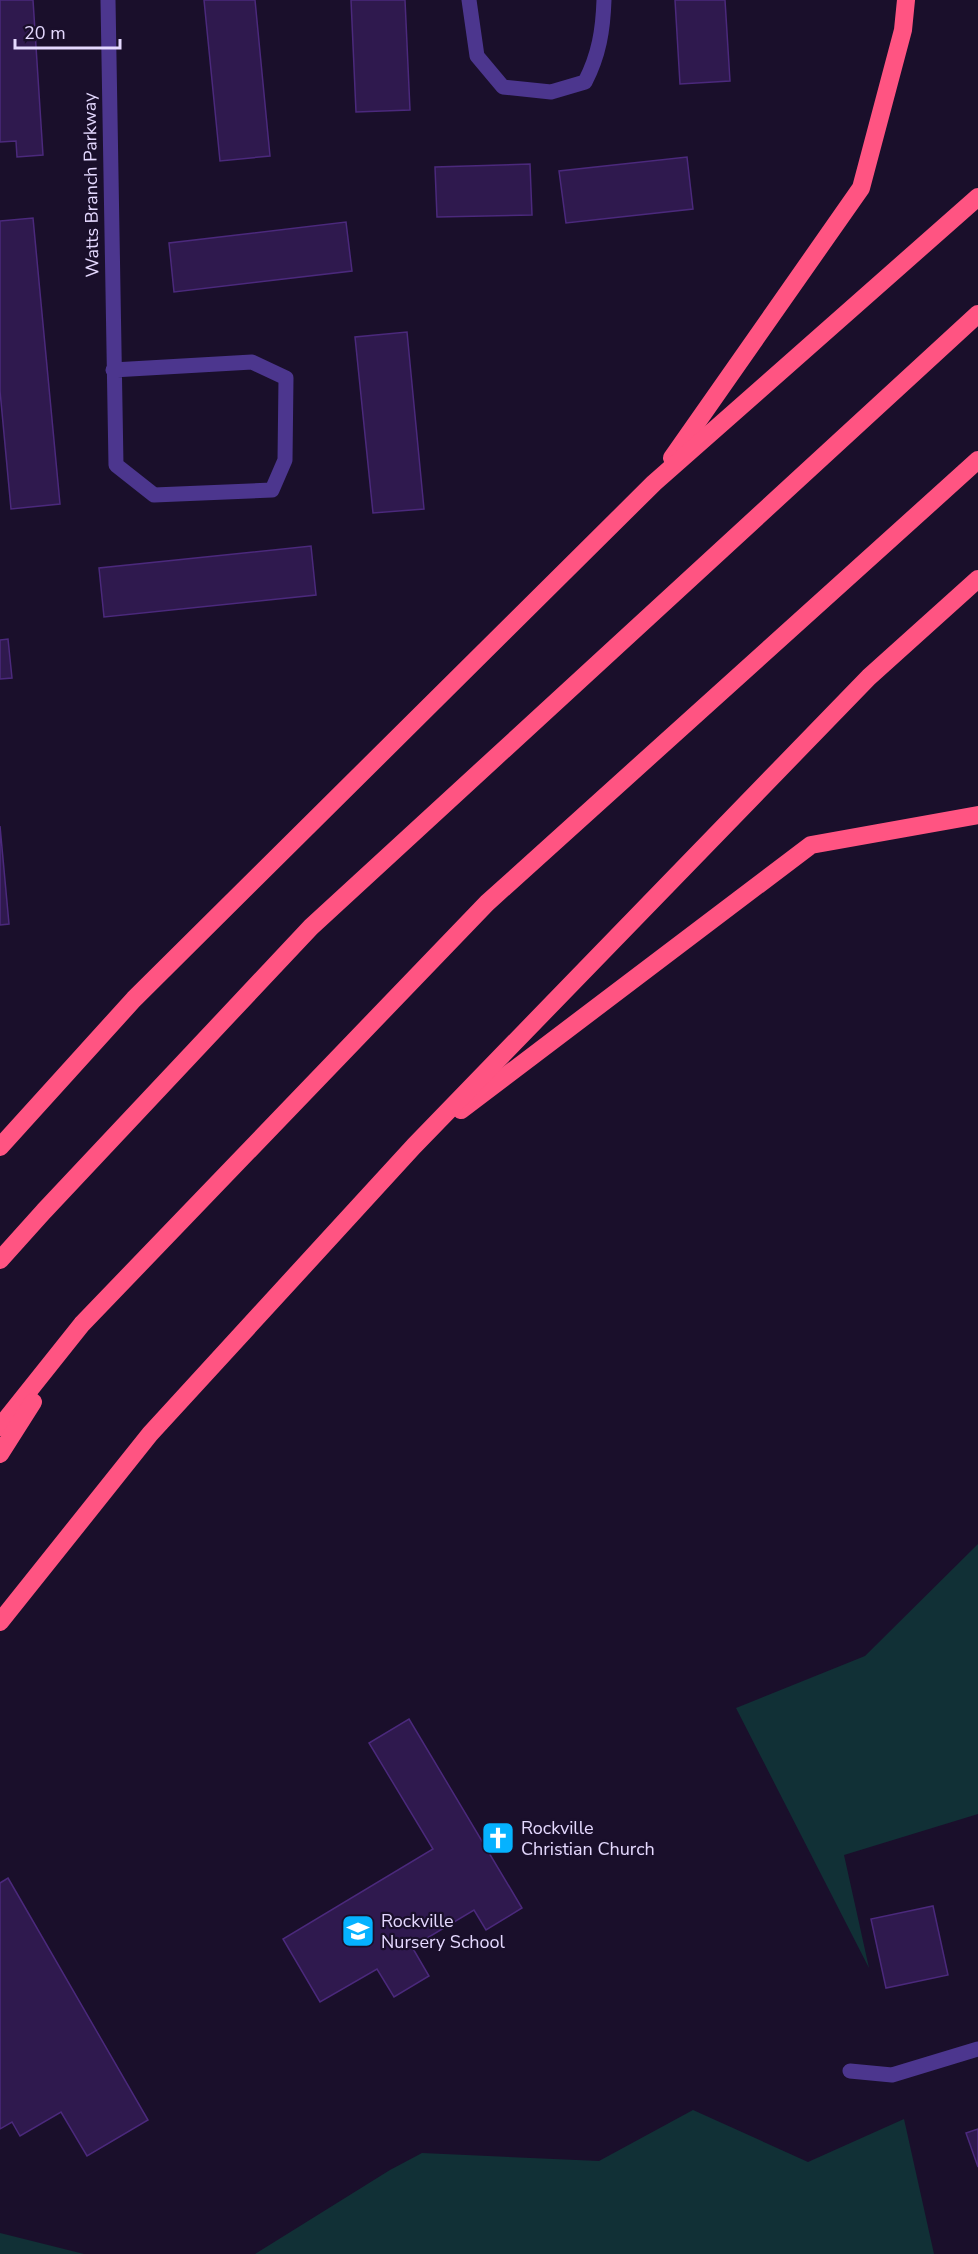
<svg xmlns="http://www.w3.org/2000/svg" width="978" height="2254" font-family="'Nunito Sans',sans-serif">
<rect width="100%" height="100%" fill="#1a0f2b"/>
<g fill="#113036">
<polygon points="978,1544 978,1814 844,1855 869,1968 736,1708 865,1656"/>
<polygon points="693,2110 808,2162 904,2119 934,2254 255,2254 390,2170 422,2153 599,2161"/>
<polygon points="0,2233 84,2254 0,2254"/>
</g>
<g fill="#2f194e" stroke="#4b297c" stroke-width="1.5">
<polygon points="0,0 33,0 43,155 17,157 16,141 0,142"/>
<polygon points="204,0 255,0 270,156 220,161"/>
<polygon points="351,0 405,0 410,110 356,112"/>
<polygon points="675,0 725,0 730,81 680,84"/>
<polygon points="687,157 693,209 566,223 559,171"/>
<polygon points="530,164 532,215 437,217 435,167"/>
<polygon points="33,218 60,504 11,509 0,391 0,221"/>
<polygon points="346,222 352,271 174,292 169,243"/>
<polygon points="407,332 424,509 373,513 355,337"/>
<polygon points="311,546 316,595 104,617 99,568"/>
<polygon points="8,639 12,678 0,679 0,640"/>
<polygon points="0,826 9,924 0,925"/>
<polygon points="409,1719 522,1908 486,1930 474,1910 412,1947 429,1976 394,1997 377,1969 320,2002 283,1939 433,1849 369,1743"/>
<polygon points="8,1878 148,2120 87,2156 61,2112 20,2136 12,2122 0,2129 0,1883"/>
<polygon points="933,1906 948,1975 886,1988 871,1919"/>
<polygon points="978,2129 978,2167 966,2133"/>
</g>
<g fill="none" stroke-linecap="round" stroke-linejoin="round">
<g stroke="#4c368e" stroke-width="15">
<polyline points="108,0 116,465 154,495 272,490 285,460 286,378 252,362 113,370"/>
<path d="M469,0l8,56 26,31 48,5 34,-10c14,-27 18,-52 19,-82"/>
<polyline points="850,2071 892,2075 978,2049"/>
</g>
<g stroke="#ff5482" stroke-width="18">
<polyline points="672,458 861,188 903,30 906,0"/>
<polyline points="461,1110 811,845 978,815"/>
<polyline points="0,1147 134,999 654,483 978,197"/>
<polyline points="0,1260 44,1211 311,927 978,314"/>
<polyline points="0,1427 82,1324 487,903 978,460"/>
<polyline points="0,1454 33,1402"/>
<polyline points="0,1622 150,1434 414,1146 869,677 978,579"/>
</g>
</g>
<defs>
<g id="church-square" transform="scale(1.725)"><rect x="-9" y="-9" width="18" height="18" rx="4" fill="#05b2ff" stroke="#1a0f2b"/><path d="M-1.2-6h2.4v3.5h3.3v2.4h-3.3V6h-2.4V-.1h-3.3v-2.4h3.3Z" fill="#fff"/></g>
<g id="school-square" transform="scale(1.725)"><rect x="-9" y="-9" width="18" height="18" rx="4" fill="#05b2ff" stroke="#1a0f2b"/><path d="M0-5L7-2L0 1L-7-2ZM-4 1L0 2.5L4 1V4Q0 6-4 4Z" fill="#fff"/></g>
</defs>
<g fill-rule="evenodd">
<use href="#church-square" x="498" y="1838"/>
<use href="#school-square" x="358" y="1931"/>
</g>
<g text-anchor="middle" stroke-width="4.5" stroke-linejoin="round" paint-order="stroke">
<g font-size="18" fill="#e5d9ff" stroke="#1a0f2b">
<text transform="translate(91 185) rotate(-91)" y="6">Watts Branch Parkway</text>
</g>
<g font-size="18" fill="#e5d9ff" stroke="#1a0f2b" text-anchor="start">
<text x="521" y="1834">Rockville<tspan x="521" dy="21">Christian Church</tspan></text>
<text x="381" y="1927">Rockville<tspan x="381" dy="21">Nursery School</tspan></text>
</g>
</g>
<path d="M15 39v9h105v-9" fill="none" stroke="#e5d9ff" stroke-width="3"/>
<text x="24" y="39" font-size="18" fill="#e5d9ff" stroke="#1a0f2b" stroke-width="4.5" paint-order="stroke">20 m</text>
</svg>
